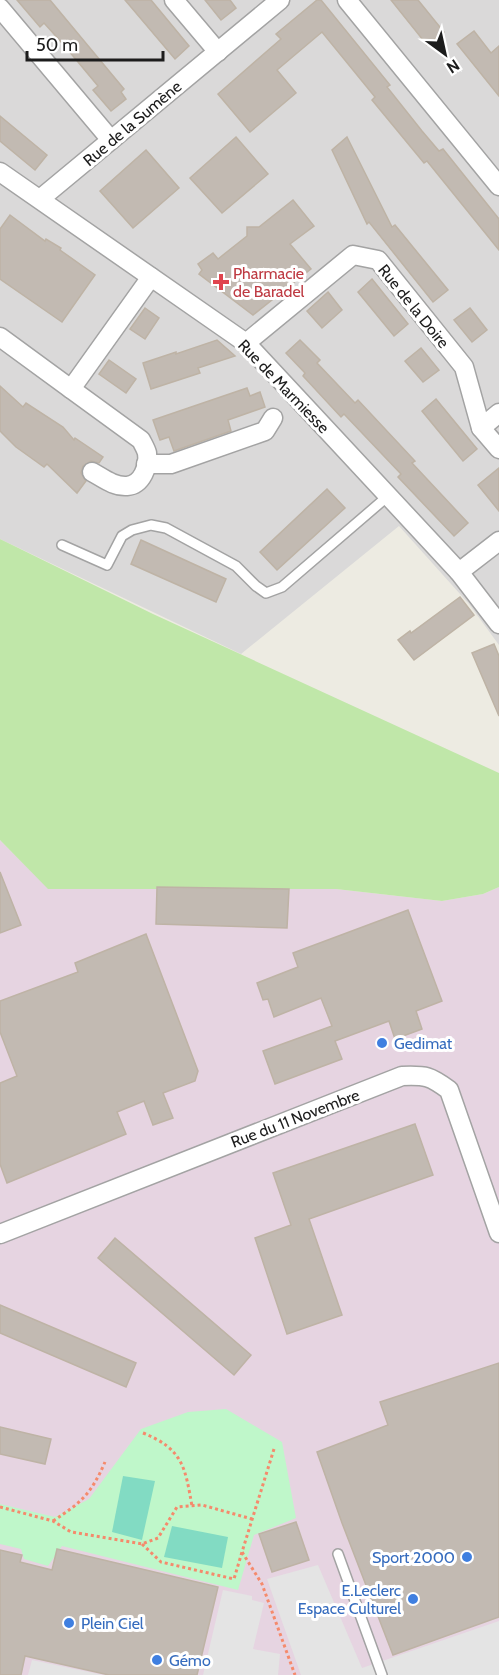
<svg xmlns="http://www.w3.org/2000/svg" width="499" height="1675" font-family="Cabin,sans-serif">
<rect width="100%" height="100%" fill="#edebe2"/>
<polygon fill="#dad9d9" points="0,0 499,0 499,645 469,604 399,526 241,654 0,539"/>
<polygon fill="#e6d4e1" points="0,840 49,889 336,889 442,901 483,894 499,887 499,1675 0,1675"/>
<polygon fill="#c0e7a9" points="0,539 153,614 499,773 499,887 483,894 442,901 336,889 48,889 0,840"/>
<polygon fill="#bff7ca" points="226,1409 282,1442 296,1518 254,1535 238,1590 62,1546 48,1566 24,1559 21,1549 0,1544 0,1504 55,1517 89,1499 141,1429 188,1412"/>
<g fill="#82dbc3">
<polygon points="123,1476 155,1481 142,1540 112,1532"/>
<polygon points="172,1526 228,1537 222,1568 164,1557"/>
</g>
<g fill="#e4e4e4">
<polygon points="318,1565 362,1668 499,1621 499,1675 301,1675 267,1579"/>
<polygon points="223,1590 252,1596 252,1600 264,1603 253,1649 280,1654 278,1675 203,1675"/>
<polygon points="32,1660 103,1675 28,1675"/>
</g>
<g fill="#c2bab2" stroke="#beb3a5" stroke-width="1.5">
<polygon points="17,0 50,0 124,89 121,92 126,99 111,111 93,90 98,86 63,44 44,23 40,27"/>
<polygon points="125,0 151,0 189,46 175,59"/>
<polygon points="205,0 230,0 236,8 221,20"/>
<polygon points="317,0 321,0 390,85 387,87 422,131 439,151 443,149 499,219 499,250 427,161 424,163 372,100 375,97 322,32 277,70 296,93 250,132 218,94 281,39 276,34"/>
<polygon points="391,0 418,0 444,32 427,45"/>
<polygon points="474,31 491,53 499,46 499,96 457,44"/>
<polygon points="0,116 47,155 35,170 0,141"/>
<polygon points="236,137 268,174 222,213 190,178"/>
<polygon points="347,137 392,227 395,225 448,290 433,302 369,222 367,224 332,150"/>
<polygon points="146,150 179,188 133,228 100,191"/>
<polygon points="293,200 314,226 290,244 311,269 253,315 199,274 202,270 198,264 213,253 218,259 247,236 247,227 259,227"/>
<polygon points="10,215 45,241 46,239 61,248 60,250 95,275 62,322 0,279 0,229"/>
<polygon points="372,279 408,324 394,336 358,292"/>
<polygon points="328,292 342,310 322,328 307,311"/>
<polygon points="145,308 159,318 145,339 130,329"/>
<polygon points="470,308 487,330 472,342 454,320"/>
<polygon points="217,340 235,356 198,368 200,373 151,389 143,363 176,352 176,354"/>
<polygon points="300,340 320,360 317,363 355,403 358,400 415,461 412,463 468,523 454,536 398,477 401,474 344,414 341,417 303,376 305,373 286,353"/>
<polygon points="421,348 439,370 423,382 405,361"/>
<polygon points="109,360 136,379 126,393 99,374"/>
<polygon points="0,386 23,407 26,403 63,427 74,440 75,438 103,457 99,463 91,461 83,466 81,473 86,481 77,493 47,464 44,467 16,447 0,431"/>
<polygon points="247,388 250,396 260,392 265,407 228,420 231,431 174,451 169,437 160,440 153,420"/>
<polygon points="436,399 477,449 463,461 422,411"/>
<polygon points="499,468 499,511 478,485"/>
<polygon points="327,489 345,508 277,570 260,552"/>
<polygon points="141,540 226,579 216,602 131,564"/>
<polygon points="460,597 474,615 414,660 398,640 410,631 411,633"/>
<polygon points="494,644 499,656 499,716 472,653"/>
<polygon points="0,872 21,925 0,933"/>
<polygon points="157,887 289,889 287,928 156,924"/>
<polygon points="408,910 442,1001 416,1011 422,1029 395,1039 389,1021 335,1041 342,1059 275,1084 263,1051 332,1026 321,998 274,1017 268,999 263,1000 257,983 298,967 293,953"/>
<polygon points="146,934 198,1071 195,1081 163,1093 173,1118 153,1125 144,1101 117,1112 126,1134 7,1183 0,1164 0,1083 17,1076 0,1032 0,1001 78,972 75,963"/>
<polygon points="415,1124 433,1175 309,1219 342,1315 287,1334 255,1238 291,1225 273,1173"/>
<polygon points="115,1238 251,1355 234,1375 98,1258"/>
<polygon points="0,1305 136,1363 126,1387 0,1333"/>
<polygon points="499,1363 499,1617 393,1655 342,1523 317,1452 388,1425 380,1402"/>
<polygon points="0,1427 51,1439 45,1464 0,1454"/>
<polygon points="296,1522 309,1560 272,1572 259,1534"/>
<polygon points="57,1549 218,1587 197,1675 109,1675 25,1656 21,1675 0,1675 0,1550 22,1555 20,1562 52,1570"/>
</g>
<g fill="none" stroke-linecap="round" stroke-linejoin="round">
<g stroke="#a3a3a3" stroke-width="12">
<g id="service">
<polyline points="62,545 107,565 122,536 132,530 151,525 166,528 236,566 256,586 266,593 282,587 388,496"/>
<polyline points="338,1554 382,1675"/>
</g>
</g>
<g stroke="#a3a3a3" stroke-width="21">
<g id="minor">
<polyline points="174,0 218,52"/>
<polyline points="347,0 499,186"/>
<polyline points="0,8 111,140"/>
<polyline points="0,172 246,343 459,572 499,624"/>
<polyline points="40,199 280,0"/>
<polyline points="0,337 71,389"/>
<polyline points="246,343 353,255 378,260 464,367 481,428 499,449"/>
<polyline points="481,428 499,413"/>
<polyline points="146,464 171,464 265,431 273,418"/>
<path d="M92,472c11,6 22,15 35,14 15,-1 22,-20 20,-33 -1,-4 -4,-9 -6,-13l-70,-51 80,-112"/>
<polyline points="459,572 499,541"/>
<path d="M0,1234l402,-158c24,-1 28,0 47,14l50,143"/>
</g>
</g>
<g stroke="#f58a6c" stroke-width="3" stroke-dasharray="3 3" stroke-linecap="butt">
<path d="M143,1433c40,16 42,34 49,73"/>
<polyline points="274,1449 242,1552 262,1584 295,1675"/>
<polyline points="0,1507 53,1521 71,1532 142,1544 158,1538 177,1507 202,1505 252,1519"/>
<path d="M53,1521c29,-19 38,-27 52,-59"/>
<polyline points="142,1544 161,1562 234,1579 242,1552"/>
</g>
<use href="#service" stroke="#fff" stroke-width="9"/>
<use href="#minor" stroke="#fff" stroke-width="18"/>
</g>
<path fill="#e0444e" stroke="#fff" stroke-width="2" d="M218 273h6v6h6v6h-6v6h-6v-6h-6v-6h6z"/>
<g fill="#3f7fe0" stroke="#fff" stroke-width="2">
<circle cx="382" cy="1043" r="6"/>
<circle cx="467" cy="1557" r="6"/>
<circle cx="413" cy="1599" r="6"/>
<circle cx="69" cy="1623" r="6"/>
<circle cx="157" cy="1660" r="6"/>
</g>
<g text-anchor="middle" stroke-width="6" stroke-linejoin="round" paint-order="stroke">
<g font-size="16" fill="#1c1c1c" stroke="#fff">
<text transform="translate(132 123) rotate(-40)" y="6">Rue de la Sumène</text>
<text transform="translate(414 306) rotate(51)" y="6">Rue de la Doire</text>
<text transform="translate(284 386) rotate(46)" y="6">Rue de Marmiesse</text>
<text transform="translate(295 1118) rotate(-21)" y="6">Rue du 11 Novembre</text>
</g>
<g font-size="16" fill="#be3a42" stroke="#fff" text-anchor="start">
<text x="233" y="279">Pharmacie<tspan x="233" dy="18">de Baradel</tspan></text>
</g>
<g font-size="16" fill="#366cbe" stroke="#fff" text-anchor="start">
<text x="394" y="1049">Gedimat</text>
<text x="455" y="1563" text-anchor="end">Sport 2000</text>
<text x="401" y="1596" text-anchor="end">E.Leclerc<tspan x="401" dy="18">Espace Culturel</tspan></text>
<text x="81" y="1629">Plein Ciel</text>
<text x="169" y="1666">Gémo</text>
</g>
</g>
<g transform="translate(445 54) rotate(147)" stroke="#ffffff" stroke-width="4.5" paint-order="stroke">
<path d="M0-4.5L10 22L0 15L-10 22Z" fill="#1c1c1c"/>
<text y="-9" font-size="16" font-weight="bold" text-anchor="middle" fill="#1c1c1c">N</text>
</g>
<path d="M27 51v9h136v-9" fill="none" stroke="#1c1c1c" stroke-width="3"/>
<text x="36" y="51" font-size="18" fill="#1c1c1c" stroke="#ffffff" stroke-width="4.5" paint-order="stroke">50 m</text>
</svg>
